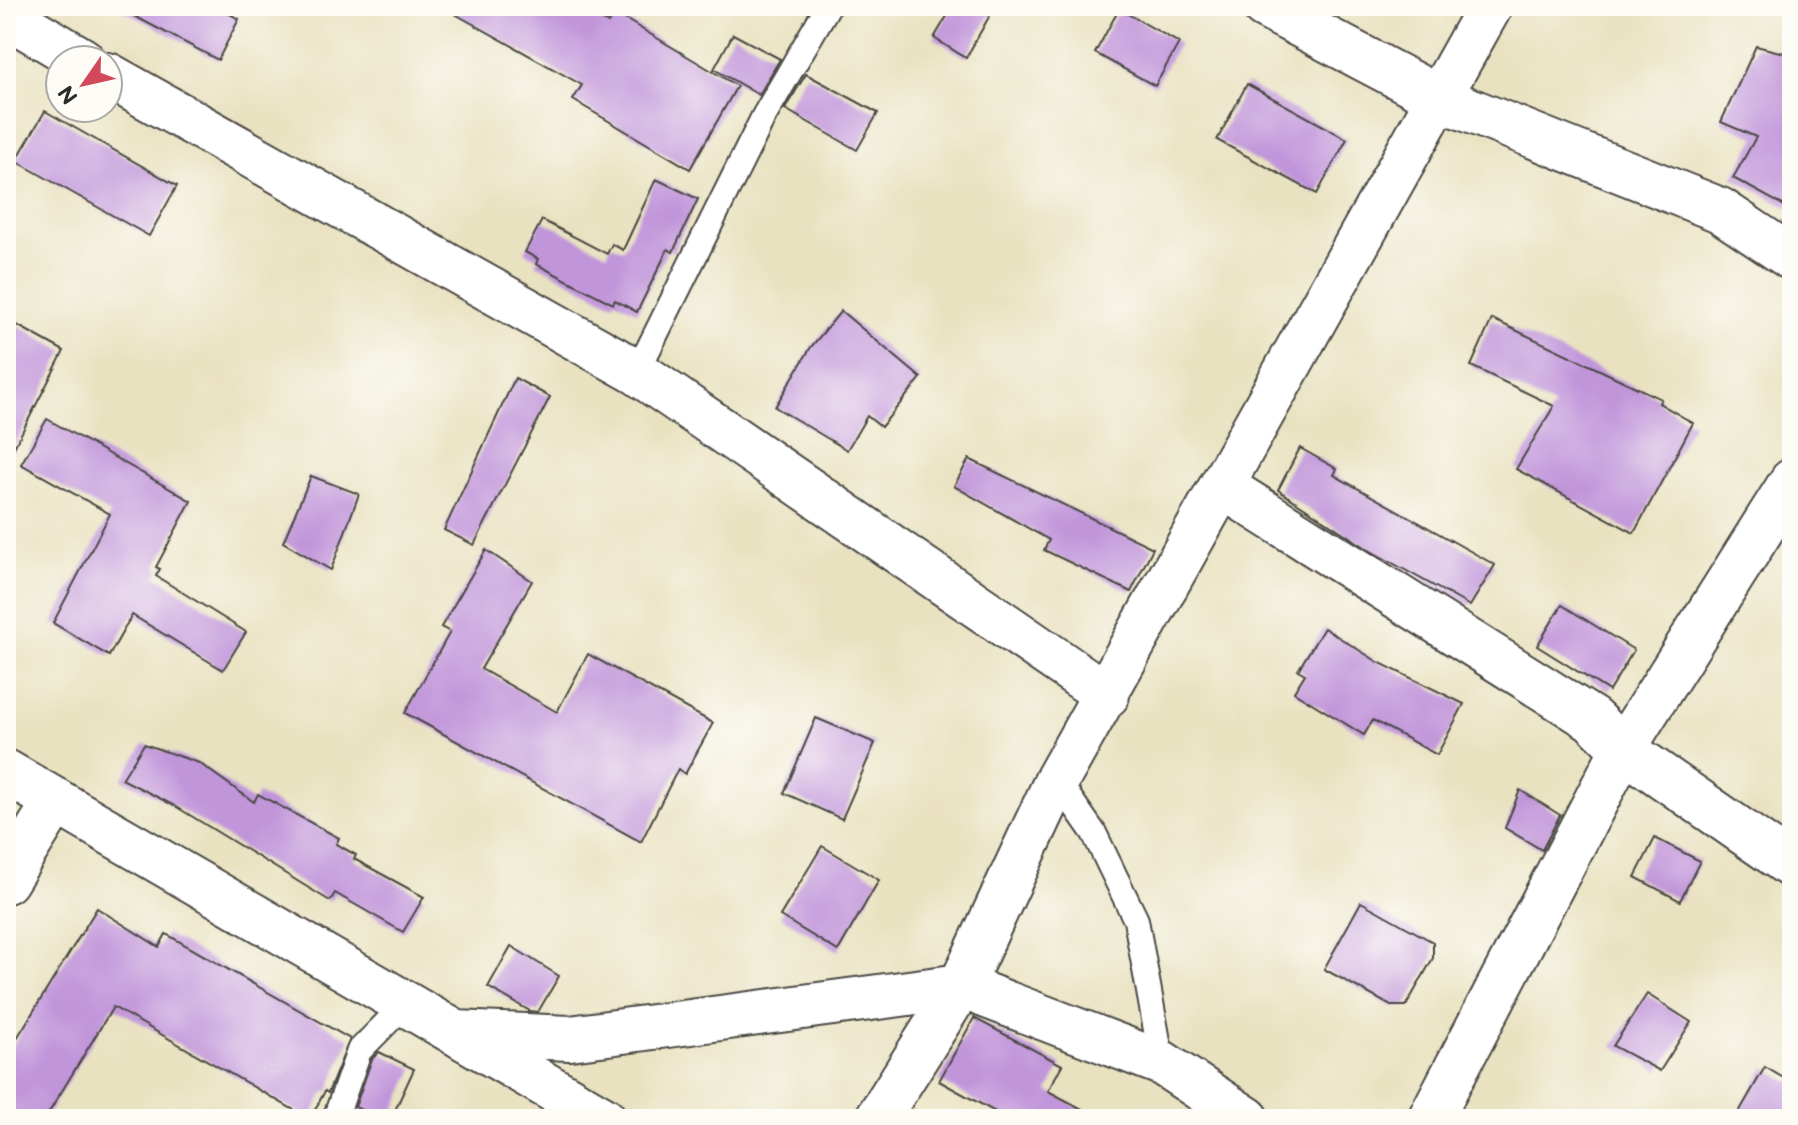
<svg xmlns="http://www.w3.org/2000/svg" width="1798" height="1125" font-family="'Balsamiq Sans',sans-serif">
<rect width="100%" height="100%" fill="#fdfcf7"/>
<filter id="ink" filterUnits="userSpaceOnUse"><feTurbulence type="fractalNoise" baseFrequency=".0125" numOctaves="2"/><feDisplacementMap in="SourceGraphic" scale="16" xChannelSelector="R" yChannelSelector="G"/><feConvolveMatrix kernelMatrix="1 2 1 2 8 2 1 2 1" color-interpolation-filters="sRGB"/></filter>
<filter id="wash" filterUnits="userSpaceOnUse"><feTurbulence type="fractalNoise" baseFrequency=".006" numOctaves="4" result="noise"/><feDisplacementMap in="SourceGraphic" scale="32" xChannelSelector="R" yChannelSelector="G"/><feGaussianBlur stdDeviation="1.8" result="paint"/><feColorMatrix in="noise" values="0 0 0 0 0 0 0 0 0 0 0 0 0 0 0 0 0 1.4 0 .05"/><feComposite in="paint" operator="in"/></filter>
<g filter="url(#wash)">
<rect width="100%" height="100%" fill="#e9e2c1"/>
<g id="blocks">
<g fill="#c195da">
<polygon points="115,6 215,6 239,19 218,60"/>
<polygon points="441,6 577,6 608,23 615,13 737,86 690,169 573,100 582,85"/>
<polygon points="953,6 995,6 966,58 934,38"/>
<polygon points="1119,9 1179,43 1155,86 1095,53"/>
<polygon points="733,34 780,59 759,95 714,69"/>
<polygon points="1756,46 1792,55 1792,210 1733,178 1756,137 1721,122"/>
<polygon points="806,74 878,113 857,150 785,109"/>
<polygon points="1247,84 1347,139 1317,194 1217,140"/>
<polygon points="45,111 177,186 149,236 16,161"/>
<polygon points="656,179 698,199 673,252 668,249 637,312 615,300 613,304 536,264 538,259 525,252 542,220 607,254 612,244 623,250"/>
<polygon points="841,311 921,378 881,427 867,416 847,450 775,407 811,347"/>
<polygon points="6,319 64,351 6,463"/>
<polygon points="1492,319 1661,399 1659,403 1693,423 1634,533 1516,469 1554,406 1471,366"/>
<polygon points="515,378 550,397 474,545 444,530"/>
<polygon points="47,419 191,501 156,567 160,569 156,576 246,632 223,670 132,615 109,656 53,623 110,514 21,464"/>
<polygon points="1300,448 1337,469 1334,475 1495,565 1470,606 1371,551 1278,490"/>
<polygon points="969,459 1153,548 1131,592 1044,550 1049,540 954,486"/>
<polygon points="311,476 359,494 331,570 283,542"/>
<polygon points="486,550 532,581 481,669 557,712 588,654 713,723 685,774 678,769 641,842 405,713 450,632 441,627"/>
<polygon points="1562,605 1634,650 1609,691 1537,646"/>
<polygon points="1324,628 1378,662 1464,704 1437,755 1373,720 1364,735 1294,692 1305,674 1298,670"/>
<polygon points="816,718 875,743 842,819 784,793"/>
<polygon points="144,744 199,763 254,802 258,794 339,838 336,844 356,855 354,859 424,897 403,932 335,893 330,901 175,806 122,779"/>
<polygon points="1520,790 1560,815 1542,850 1505,828"/>
<polygon points="1655,838 1700,861 1680,901 1635,877"/>
<polygon points="822,846 879,880 838,951 780,916"/>
<polygon points="1361,902 1433,942 1433,958 1406,1006 1391,1006 1324,969"/>
<polygon points="97,908 159,947 166,934 350,1039 328,1093 325,1091 310,1119 113,1007 45,1119 6,1119 6,1056"/>
<polygon points="511,946 559,976 538,1012 530,1011 488,987"/>
<polygon points="1647,994 1691,1022 1660,1071 1613,1046"/>
<polygon points="974,1018 1062,1065 1048,1091 1101,1119 1008,1119 939,1081"/>
<polygon points="379,1052 414,1069 391,1119 380,1119 355,1107 372,1059"/>
<polygon points="1765,1067 1792,1083 1792,1119 1735,1119"/>
</g>
</g>
</g>
<g filter="url(#ink)">
<use href="#blocks" fill-opacity="0" stroke="#484642" stroke-width="2"/>
<g fill="none" stroke-linecap="round" stroke-linejoin="round">
<g stroke="#484642" stroke-width="28">
<g id="service">
<polyline points="637,372 764,116 828,6"/>
<polyline points="1057,780 1094,833 1136,920 1162,1063"/>
<polyline points="335,1119 359,1051 405,1004"/>
</g>
</g>
<g stroke="#484642" stroke-width="48">
<g id="minor">
<polyline points="1264,6 1439,98 1720,210 1792,258"/>
<polyline points="6,15 82,60"/>
<polyline points="108,75 637,372 1107,695"/>
<polyline points="1222,486 1592,719 1623,749 1792,866"/>
<polyline points="6,772 456,1033 570,1038 961,986 1162,1063 1247,1119"/>
<polyline points="6,881 56,801"/>
<polyline points="461,1036 604,1119"/>
<polyline points="877,1119 961,986 1057,780 1490,6"/>
<polyline points="1430,1119 1623,749 1792,481"/>
</g>
</g>
<use href="#service" stroke="#fff" stroke-width="24"/>
<use href="#minor" stroke="#fff" stroke-width="44"/>
</g>
</g>
<rect width="1798" height="1125" fill="none" stroke="#fdfcf7" stroke-width="32"/>
<g transform="translate(84 84) rotate(236)"><circle r="38" fill="#fdfcf7" stroke="#a9a8a5" stroke-width="2"/>
<path d="M0-6L14 30L0 20L-14 30Z" fill="#d1495b"/>
<text y="-12" font-size="22" font-weight="bold" text-anchor="middle" fill="#2b2b2b">N</text>
</g>
</svg>
